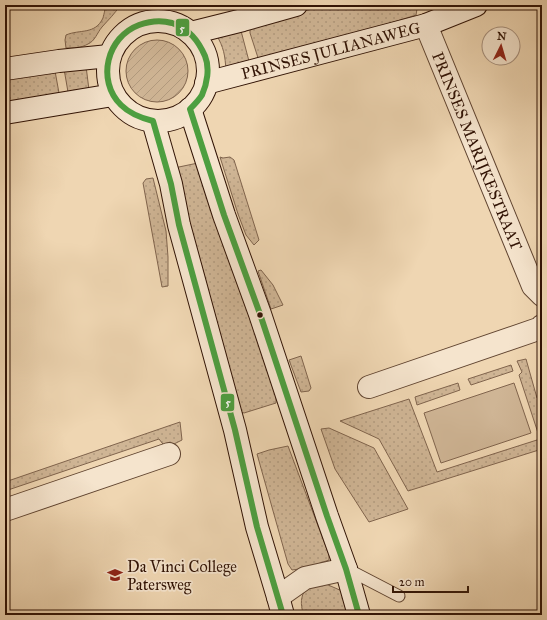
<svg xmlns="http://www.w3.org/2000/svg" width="547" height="620" font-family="'IM FELL Great Primer',serif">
<defs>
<pattern id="grass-dots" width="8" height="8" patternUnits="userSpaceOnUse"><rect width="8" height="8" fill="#cfb595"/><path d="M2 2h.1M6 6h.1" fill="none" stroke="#b29b7f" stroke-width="1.8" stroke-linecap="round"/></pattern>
<pattern id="garden-furrows" width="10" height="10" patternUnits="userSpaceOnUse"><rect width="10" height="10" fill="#cfb595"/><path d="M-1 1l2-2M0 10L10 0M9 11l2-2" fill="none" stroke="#b29b7f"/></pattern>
</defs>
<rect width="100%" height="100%" fill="#efd6b2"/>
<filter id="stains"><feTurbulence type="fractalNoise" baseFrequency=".005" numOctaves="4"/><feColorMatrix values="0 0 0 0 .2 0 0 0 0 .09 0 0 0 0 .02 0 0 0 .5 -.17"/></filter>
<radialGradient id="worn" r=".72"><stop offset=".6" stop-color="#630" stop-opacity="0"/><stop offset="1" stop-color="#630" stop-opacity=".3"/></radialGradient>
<g fill="url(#grass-dots)" stroke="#80644d">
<path d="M104,5h16c-5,9 -12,15 -18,22 -5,6 -7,14 -14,17 -7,4 -14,4 -22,4l-1,-8 1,-5c14,-6 29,0 37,-17 1,-5 3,-9 1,-13z"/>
<polygon points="328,5 416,5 417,9 416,15 260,64 250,33 250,25"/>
<path d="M240,27l10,38 -24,6c-1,-16 -2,-23 -10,-37z"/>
<polygon points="86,66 89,90 68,92 64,69"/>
<polygon points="55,71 59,93 58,96 5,105 5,76"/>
<polygon points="220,157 223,158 230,157 234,160 259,240 254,245 246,235 238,214"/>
<polygon points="198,163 276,396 276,403 244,413 241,412 204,274 174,168"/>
<polygon points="153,178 166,231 168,257 168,286 162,287 143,183 146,179"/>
<polygon points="261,270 273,285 283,305 271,309 258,271"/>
<polygon points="301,356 311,388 309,391 301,392 289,360"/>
<polygon points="526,359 537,398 542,396 542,449 408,491 379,439 340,421 409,399 437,472 540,439 519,375 522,372 517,361"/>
<polygon points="511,365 513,371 471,385 468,379"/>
<polygon points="458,383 460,390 417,405 415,397"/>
<polygon points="180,422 182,440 166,448 159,439 5,491 5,482"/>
<polygon points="329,428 374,448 408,509 369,522 335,469 321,429"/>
<polygon points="288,446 329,555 329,560 306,568 292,570 288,564 257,454 269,450"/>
<path d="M315,583l11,1 16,7 8,24h-46c-3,-7 -4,-16 0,-23 2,-4 8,-6 11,-9z"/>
</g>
<circle fill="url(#garden-furrows)" stroke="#80644d" cx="157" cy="71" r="31"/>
<polygon fill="#cfb595" stroke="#80644d" points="514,383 531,433 441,463 424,413"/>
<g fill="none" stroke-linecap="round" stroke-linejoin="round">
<g stroke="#604430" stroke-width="13">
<polyline id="lane" points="347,569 399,596"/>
</g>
<g stroke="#604430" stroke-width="24">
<g id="street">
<path id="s1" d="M426,25l107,261 9,9"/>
<polyline points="369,387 541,328 542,326"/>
<polyline points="5,510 169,454"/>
<polyline points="278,597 305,578 346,569"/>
</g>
</g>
<g stroke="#311305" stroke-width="24">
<g id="secondary">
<circle cx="158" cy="71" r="50"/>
<polyline points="191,33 243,20 296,5"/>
<polyline points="5,69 59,61 109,56"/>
<path id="s2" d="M206,83l220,-58 50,-20"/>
<polyline points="190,109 224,215 260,314 327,516 346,569 359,615"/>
<polyline points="5,113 113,95"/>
<polyline points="153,121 171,184 179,225 235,430 257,527 278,597 283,615"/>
</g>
</g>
<use href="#lane" stroke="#f5e4cd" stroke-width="11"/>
<use href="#street" stroke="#f5e4cd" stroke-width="22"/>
<use href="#secondary" stroke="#f5e4cd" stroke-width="22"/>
<g stroke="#f5e4cd" stroke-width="9">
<path id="bus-1" d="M283,615l-26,-88 -22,-97 -56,-205 -8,-41 -18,-63c-12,-3 -23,-7 -32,-16 -25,-25 -14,-68 18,-80 11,-4 22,-5 33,-2 17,6 26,17 33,33 5,12 2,28 -3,39 -3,5 -8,10 -12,14l34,106 36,99 67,202 19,53 13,46"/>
</g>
<use href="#bus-1" stroke="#4d9f40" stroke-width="6"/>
</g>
<defs>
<g id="university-bare" transform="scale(1.2)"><path d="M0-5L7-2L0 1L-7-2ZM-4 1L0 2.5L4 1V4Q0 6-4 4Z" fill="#8f2418" stroke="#f5e4cd" stroke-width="2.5" paint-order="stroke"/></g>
</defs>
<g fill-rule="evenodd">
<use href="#university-bare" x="115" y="575"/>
</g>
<circle fill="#311305" stroke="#f5e4cd" stroke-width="1.5" cx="260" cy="315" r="3.5"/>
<g text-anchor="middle" stroke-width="3.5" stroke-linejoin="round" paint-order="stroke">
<g font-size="16" fill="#311305" stroke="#f5e4cd">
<text dy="6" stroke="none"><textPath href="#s2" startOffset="129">PRINSES JULIANAWEG</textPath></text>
<text dy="6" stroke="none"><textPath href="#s1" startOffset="136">PRINSES MARIJKESTRAAT</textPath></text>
</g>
<g font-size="16" fill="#311305" stroke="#f5e4cd" text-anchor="start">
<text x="127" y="572">Da Vinci College<tspan x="127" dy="18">Patersweg</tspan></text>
</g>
</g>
<g stroke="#f5e4cd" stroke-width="1.5">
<rect x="175" y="18" width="15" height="19" rx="4" fill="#4d9f40"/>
<rect x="220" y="393" width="15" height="19" rx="4" fill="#4d9f40"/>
</g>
<g font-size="11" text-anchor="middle" font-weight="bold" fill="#fff">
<text x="182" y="32">5</text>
<text x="228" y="406">5</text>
</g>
<rect width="547" height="620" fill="none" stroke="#efd6b2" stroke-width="20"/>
<rect x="6" y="6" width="535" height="608" fill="none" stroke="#311305" stroke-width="2"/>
<rect x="10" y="10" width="527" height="600" fill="none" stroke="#311305"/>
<g transform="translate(501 46) rotate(5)"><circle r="19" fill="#f5e4cd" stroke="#a7907d"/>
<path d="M0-3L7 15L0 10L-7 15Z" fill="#8f2418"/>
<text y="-6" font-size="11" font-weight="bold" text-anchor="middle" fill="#311305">N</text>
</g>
<path d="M393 586v6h75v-6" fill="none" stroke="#311305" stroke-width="2"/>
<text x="399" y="586" font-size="12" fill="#311305" stroke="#f5e4cd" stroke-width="3" paint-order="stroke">20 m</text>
<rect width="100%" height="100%" filter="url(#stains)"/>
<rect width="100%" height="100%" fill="url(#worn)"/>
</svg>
